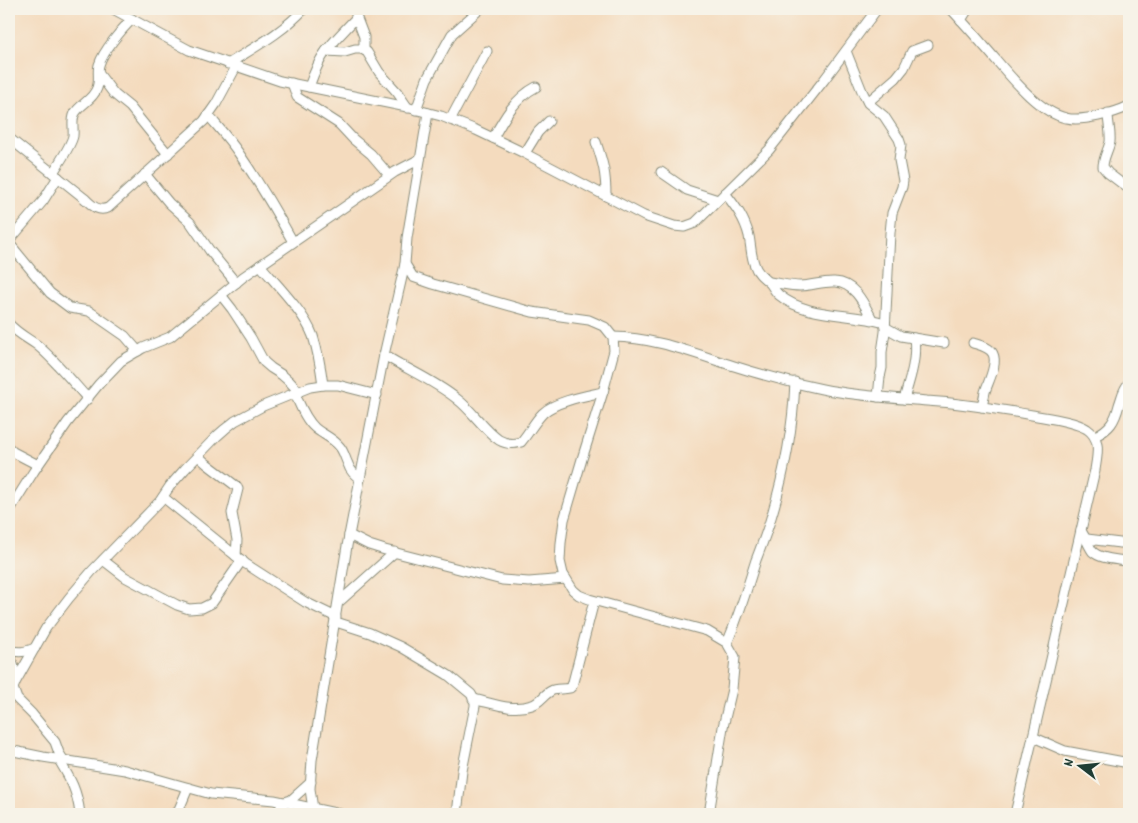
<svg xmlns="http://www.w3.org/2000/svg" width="1138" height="823" font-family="Dekko,sans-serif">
<rect width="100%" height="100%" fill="#f7f3e8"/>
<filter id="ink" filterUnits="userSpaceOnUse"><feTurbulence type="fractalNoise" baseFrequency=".02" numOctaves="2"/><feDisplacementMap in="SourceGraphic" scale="10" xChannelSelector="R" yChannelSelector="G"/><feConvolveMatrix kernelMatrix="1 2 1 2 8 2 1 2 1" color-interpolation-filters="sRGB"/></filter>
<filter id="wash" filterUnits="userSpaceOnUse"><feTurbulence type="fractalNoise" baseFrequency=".0096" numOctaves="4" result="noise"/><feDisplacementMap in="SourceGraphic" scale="20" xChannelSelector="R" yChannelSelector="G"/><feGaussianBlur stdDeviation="1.12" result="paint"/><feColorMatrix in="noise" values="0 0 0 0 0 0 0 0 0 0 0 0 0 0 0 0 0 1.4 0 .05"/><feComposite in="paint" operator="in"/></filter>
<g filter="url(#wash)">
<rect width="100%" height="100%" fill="#f4dbbe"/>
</g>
<g filter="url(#ink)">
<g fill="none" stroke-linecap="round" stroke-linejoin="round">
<g stroke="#8a8c79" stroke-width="11">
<g id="minor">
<polyline points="113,9 189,50 280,81 402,106 441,116 476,130 522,152 644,216 674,226 684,227 695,223 769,150 824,80 877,9"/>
<path d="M951,9c11,12 22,24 33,37 21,23 51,65 82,72 16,4 49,-5 63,-12"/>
<polyline points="356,16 364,37 364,50"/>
<polyline points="961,20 968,9"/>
<polyline points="326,51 345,52 355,49 362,49 367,52 379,72 397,92 408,108"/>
<polyline points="846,51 862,91 868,103 884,116 899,139 901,145 899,160 903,181 902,187 892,213 890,233 885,332 882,352 882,368 880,377 878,397"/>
<path d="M228,64c27,-17 55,-32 76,-55"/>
<polyline points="99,74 114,94 130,107 168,154"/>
<polyline points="292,83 297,97 339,124 353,139 371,154 389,175"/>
<path d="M309,87c4,-11 8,-23 15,-33 9,-13 21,-24 32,-36l1,-5v-4"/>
<polyline points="868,102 896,78 904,68 912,51 928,45"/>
<polyline points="416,110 427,79 452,34 480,9"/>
<polyline points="428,113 407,238 405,264 413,277 433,284 532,312 589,320 605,327 613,337 614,351 603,392 582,459 564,520 561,543 560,561 563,574 573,590 579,595 589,599 707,631 727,643 735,657 732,689 723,727 709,814"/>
<path d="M1108,113c0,10 3,20 2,29 -2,9 -7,16 -7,25l5,6 21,16"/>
<path d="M208,115c10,12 21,24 30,37 20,29 38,59 55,90"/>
<polyline points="450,120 487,51"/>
<path d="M9,138l75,60c8,7 13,14 24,10l96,-87 12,-17 20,-37"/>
<path d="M493,138c11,-20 22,-40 43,-51"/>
<path d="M596,142c7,21 10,31 10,54"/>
<polyline points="525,153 538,132 549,121"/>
<polyline points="661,172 687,190 718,200"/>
<path d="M53,173c5,-9 18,-27 20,-37 1,-7 -2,-16 2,-23 5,-9 18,-13 22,-25 3,-8 0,-16 2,-23 4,-14 23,-36 33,-46"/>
<polyline points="145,174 169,203 190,222 210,251 236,283"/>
<path d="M725,193c11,14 20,26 24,43 2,10 2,21 6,30 2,7 9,12 15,17 3,4 5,9 9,12 29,24 72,17 106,28"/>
<polyline points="9,241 43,201 58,177"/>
<polyline points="9,243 50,293 70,308 89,311 125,336 138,351"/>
<path d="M260,265c17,20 44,47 53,71 5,16 8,33 10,49"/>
<path d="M769,282c10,1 21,4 31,4 12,0 23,-5 35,-4 20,1 29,22 37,37"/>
<polyline points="221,295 232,309 251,338 264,362 271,368 282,375 290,382 299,392"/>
<path d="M9,324c8,9 18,14 28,21 19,16 34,35 51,54"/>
<polyline points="885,327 901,336 944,343"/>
<path d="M613,337c41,0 82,17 121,29 28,9 58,17 88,23 34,7 70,9 105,12 35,2 71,8 105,14 16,3 42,6 55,14 15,10 10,27 8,41l-80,344"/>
<path d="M973,343c6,2 17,4 20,11 5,10 -5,28 -8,38 -1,5 -2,10 -3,15"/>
<path d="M384,355c24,15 51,26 73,44 15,11 27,31 42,41 7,4 13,5 22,2 8,-9 13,-20 22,-29 13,-12 42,-17 60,-21"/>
<path d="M295,394c5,11 10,25 20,34 8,7 17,9 25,19 4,5 5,11 8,17 2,7 7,11 12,15"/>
<path d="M904,399c6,-20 13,-40 10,-61"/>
<path d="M1095,436c15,-7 20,-15 24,-31 3,-8 4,-16 10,-22"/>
<polyline points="9,448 13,452 38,465"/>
<polyline points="198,456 207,464 236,486 238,489 232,513 237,540 236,556"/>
<polyline points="163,497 246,564 305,602 336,617"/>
<polyline points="9,511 34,471 68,422 99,384 121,361 143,348 170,337 243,277 395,172 420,159"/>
<path d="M1081,531c4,5 9,18 12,21 9,8 26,7 36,10"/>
<polyline points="349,535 369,545 385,550 502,580 529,582 566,579"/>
<polyline points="1087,539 1120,543 1129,543"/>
<polyline points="103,560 125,577 177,605 189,609 202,608 212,603 242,560"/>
<polyline points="339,602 395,552"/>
<polyline points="336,622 370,633 401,647 448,675 471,694 475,701 475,706 462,771 457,814"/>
<path d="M727,643c12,-27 20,-55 29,-83 5,-13 10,-26 14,-39 14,-45 23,-92 25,-139"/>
<path d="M9,650c10,3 16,2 26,-2"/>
<polyline points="9,651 17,678"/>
<polyline points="13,688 17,699 32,714 55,742 59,753 64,761"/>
<polyline points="9,698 16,681 46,628 69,598 92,571 160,501 170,486 185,469 217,436 225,429 235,421 263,406 310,387 323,385 338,385 377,395"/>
<path d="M473,699c19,4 39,13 59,6 8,-2 11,-10 19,-14 5,-3 12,-1 19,-3l2,-2 22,-85"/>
<polyline points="1033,737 1065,751 1129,763"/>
<polyline points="9,750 43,757 125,770 211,794 274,800 340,814"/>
<path d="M59,760c12,20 18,30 21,54"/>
<polyline points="313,809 310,789 312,760 347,546 384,355 405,264"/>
<polyline points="177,814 188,788"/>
<polyline points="276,814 285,802 291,800 311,782"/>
</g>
</g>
<use href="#minor" stroke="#fff" stroke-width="9"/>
</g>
</g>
<rect width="1138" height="823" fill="none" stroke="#f7f3e8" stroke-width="30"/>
<g transform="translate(1080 766) rotate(286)" stroke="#f7f3e8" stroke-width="4" paint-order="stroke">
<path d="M0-4L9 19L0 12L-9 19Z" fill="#1f3d34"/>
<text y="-8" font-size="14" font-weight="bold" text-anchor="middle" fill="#1f3d34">N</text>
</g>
</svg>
